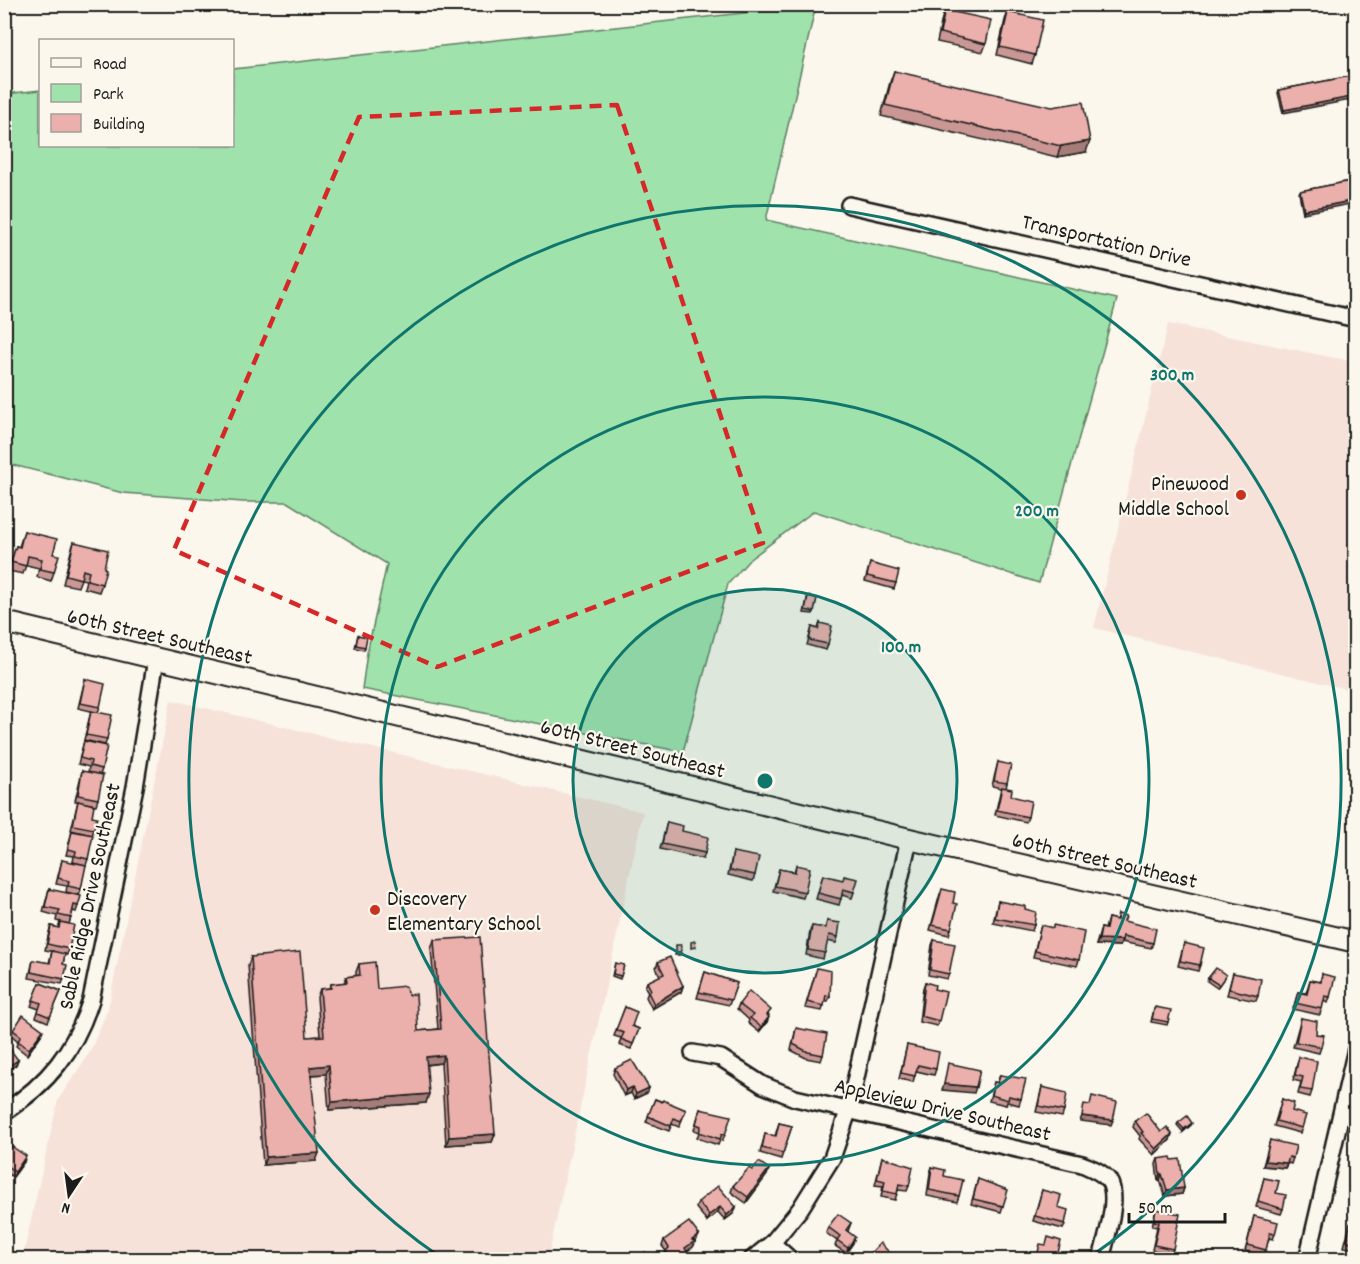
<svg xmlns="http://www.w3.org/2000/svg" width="1360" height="1264" font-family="Dekko,sans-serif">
<rect width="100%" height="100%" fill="#fbf7ec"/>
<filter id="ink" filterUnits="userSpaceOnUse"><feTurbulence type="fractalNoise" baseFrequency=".0167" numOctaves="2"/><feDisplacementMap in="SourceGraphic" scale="12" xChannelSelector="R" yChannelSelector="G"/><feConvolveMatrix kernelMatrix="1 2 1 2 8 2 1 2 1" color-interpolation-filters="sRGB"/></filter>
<g filter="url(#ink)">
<g fill="#f6e2d9">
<polygon points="1168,324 1355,362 1355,691 1094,628"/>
<polygon points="171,700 643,812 548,1259 22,1260 58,1100 90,1052 108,1009"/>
</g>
<polygon fill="#a0e2ac" stroke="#5e7f64" stroke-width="1.5" points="816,5 766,220 1117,299 1039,583 814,511 750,559 728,584 683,752 362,689 367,653 387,564 287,502 243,502 123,493 5,463 5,94 40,90 40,146 232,146 233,69"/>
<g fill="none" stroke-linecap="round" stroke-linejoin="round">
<g stroke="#1c1c1c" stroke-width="20">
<g id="minor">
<polyline points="849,205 1356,319"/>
<path d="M693,1053l28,5 42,27 32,13 287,66c9,4 21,8 27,17 11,17 -4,60 -8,79"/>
<path d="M4,1112c44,-28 71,-62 87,-112l44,-213 21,-128"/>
<polyline points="772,1243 791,1260"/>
<polyline points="751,1260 772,1243 800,1209 832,1158 849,1109 909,839"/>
<polyline points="1307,1260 1356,1049"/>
</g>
</g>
<g stroke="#1c1c1c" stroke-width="24">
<polyline id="major" points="4,622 909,839 1356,942"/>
</g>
<use href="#minor" stroke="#fbf7ec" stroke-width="15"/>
<use href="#major" stroke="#fbf7ec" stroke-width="20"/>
</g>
<g fill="#ca9794" stroke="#1c1c1c" stroke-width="1.5">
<polygon points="945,10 986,44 983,52 937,42 942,18"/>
<polygon points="1008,12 1035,55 1032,64 997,55 1005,20"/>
<polygon points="894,71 1086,152 1057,157 881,116 890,82"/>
<polygon points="1356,75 1283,113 1278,93 1279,90"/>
<polygon points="1356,180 1303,213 1299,193 1300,191"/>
<polygon points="24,531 53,554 54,572 51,581 37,577 39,568 26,565 23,574 8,571 16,546 19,547"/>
<polygon points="74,542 104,568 102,584 99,592 84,588 86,580 81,579 78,587 63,584 71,551"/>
<polygon points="870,563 896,583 894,589 865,581"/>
<polygon points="807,599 814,612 813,614 804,613"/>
<polygon points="820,623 828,644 826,650 807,645 812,627 818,629"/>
<polygon points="358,635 365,647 364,650 355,648"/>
<polygon points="85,679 100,707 98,712 107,739 105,745 84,740 91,711 78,708"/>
<polygon points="84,741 102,769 100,775 88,772 89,767 78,764"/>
<polygon points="998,762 1007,783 1006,788 1011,796 1028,817 1026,822 995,815 1001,788 992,786"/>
<polygon points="82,771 98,799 96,805 75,801"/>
<polygon points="78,801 92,816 94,829 92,835 71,830"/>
<polygon points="667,822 682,831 705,853 703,859 660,849"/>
<polygon points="72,831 88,859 86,865 73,862 74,856 66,855"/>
<polygon points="733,852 755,875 753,881 728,875"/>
<polygon points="62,860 81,889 79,895 66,892 67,886 56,884"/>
<polygon points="796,865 805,892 803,898 773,891 779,869 794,872"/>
<polygon points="823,875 854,892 852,898 842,895 839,905 816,899"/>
<polygon points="49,889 78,906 76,912 73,911 69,924 56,921 57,916 43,912"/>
<polygon points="940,894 953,903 951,929 949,935 930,930"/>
<polygon points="998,901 1025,909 1034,925 1032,931 993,923"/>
<polygon points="1118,914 1124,921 1153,943 1151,948 1121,942 1120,946 1096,945 1101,928 1105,929 1108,918 1116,920"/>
<polygon points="827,921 838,937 836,943 827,941 823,959 806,955 810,931 812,926 825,928"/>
<polygon points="60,922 69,949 67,955 65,954 63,964 64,979 62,984 29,978 33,960 49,963 52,951 55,952 45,950 49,932 51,926 58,928"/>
<polygon points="1041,925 1079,960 1077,966 1033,957"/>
<polygon points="434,940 495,1134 492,1142 446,1145 441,1063 426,1065 426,1103 329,1110 326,1074 311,1075 316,1161 263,1165 248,965 251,957 307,1037 320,1036 317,997 320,989 329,988 331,984 344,983 346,977 356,976 356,972 359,964 377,989 418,1031 438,1029 431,949"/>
<polygon points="934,940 949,974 947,979 928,975 932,945"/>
<polygon points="1184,943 1200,965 1198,971 1178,966"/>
<polygon points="658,962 683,986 681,992 652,1009 646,997 648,992 645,987 647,982 660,976 656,968"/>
<polygon points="615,963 624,965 620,979 612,976"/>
<polygon points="705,972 737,983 729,1005 697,998"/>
<polygon points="1233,973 1258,996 1256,1001 1227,995"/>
<polygon points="815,974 830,996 828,1001 825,1001 822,1011 805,1008"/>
<polygon points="1322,974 1330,997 1328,1003 1323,1001 1320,1015 1293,1009 1298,992 1306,993 1310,980 1320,982"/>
<polygon points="1226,975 1217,988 1207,981 1208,978"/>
<polygon points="925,982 934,989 939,1021 937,1026 919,1022 923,988"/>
<polygon points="40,983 61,991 48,1022 36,1017 39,1009 31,1006"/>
<polygon points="739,1004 769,1015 767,1022 759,1032 748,1023 749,1020 737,1009"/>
<polygon points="625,1007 632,1026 639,1029 631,1049 619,1045 621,1038 614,1036"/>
<polygon points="1154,1009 1168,1022 1167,1025 1151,1022"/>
<polygon points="1301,1018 1316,1034 1321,1047 1319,1053 1293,1047"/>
<polygon points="796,1028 823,1055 821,1061 806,1058 791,1050"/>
<polygon points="13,1030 41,1035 27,1055 16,1046 18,1041 11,1035"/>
<polygon points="907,1045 936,1069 934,1075 916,1071 913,1082 899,1079"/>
<polygon points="1299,1057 1312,1091 1310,1097 1298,1094 1301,1082 1293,1080"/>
<polygon points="615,1068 649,1088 647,1093 634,1099 631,1093 624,1096 613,1074"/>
<polygon points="1000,1075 1021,1099 1019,1105 1007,1102 1006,1105 989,1101 994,1082 997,1083"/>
<polygon points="1042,1087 1064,1111 1062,1117 1036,1112"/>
<polygon points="655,1099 686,1110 679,1127 672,1124 669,1131 646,1122"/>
<polygon points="1282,1099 1292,1111 1302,1128 1300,1133 1274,1126"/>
<polygon points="700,1109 725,1135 722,1141 720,1140 718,1145 697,1138 699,1132 694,1130"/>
<polygon points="1135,1121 1161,1132 1170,1140 1154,1155 1139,1139 1140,1136 1133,1127"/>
<polygon points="779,1123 792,1126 781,1159 760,1153 765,1134 775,1136"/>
<polygon points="1178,1123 1191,1125 1183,1132 1177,1125"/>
<polygon points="1270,1140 1293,1158 1291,1164 1288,1163 1285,1168 1263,1166"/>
<polygon points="4,1149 24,1162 13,1177 5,1172"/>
<polygon points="882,1157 909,1186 907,1191 898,1190 895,1200 881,1197 883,1186 875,1185"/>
<polygon points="1158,1159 1172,1160 1184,1188 1182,1194 1165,1196 1160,1180 1158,1180 1156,1164"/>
<polygon points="932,1167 944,1176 959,1196 957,1202 927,1196 930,1173"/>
<polygon points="769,1169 767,1175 746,1203 731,1192 733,1186 752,1170"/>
<polygon points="1264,1178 1276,1193 1283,1209 1281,1214 1256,1207"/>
<polygon points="978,1179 1003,1206 1001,1212 971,1204"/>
<polygon points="1042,1190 1058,1207 1065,1224 1063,1229 1033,1221"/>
<polygon points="698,1202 736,1207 734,1213 725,1220 718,1212 707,1221 696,1208"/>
<polygon points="1156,1209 1173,1249 1171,1254 1152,1250 1157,1227 1152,1226"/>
<polygon points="1254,1216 1275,1234 1273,1239 1269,1238 1264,1255 1245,1251"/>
<polygon points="851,1223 848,1231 853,1243 846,1253 835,1246 837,1241 826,1233 828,1227"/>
<polygon points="1350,1224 1356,1226 1356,1249 1344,1247"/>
<polygon points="699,1235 693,1247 687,1251 685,1257 682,1260 666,1260 664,1256 666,1251 662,1246 664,1240"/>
</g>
<g fill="#a47b78" stroke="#1c1c1c" stroke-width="1.5">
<polygon points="1356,96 1356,99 1283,113 1284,110"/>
<polygon points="1090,141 1086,152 1057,157 1061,146"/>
<polygon points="1356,200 1356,203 1303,213 1304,210"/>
<polygon points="1099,939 1122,940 1120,946 1096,945"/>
<polygon points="676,952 681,952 680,955 675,955"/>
<polygon points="683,986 681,992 652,1009 654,1004"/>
<polygon points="769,1017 767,1022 759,1032 761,1027"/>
<polygon points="43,1030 41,1035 27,1055 29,1049"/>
<polygon points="444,1055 441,1063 423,1065 426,1057"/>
<polygon points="18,1060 16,1065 4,1073 6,1068"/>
<polygon points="329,1065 326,1074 307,1075 310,1067"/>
<polygon points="944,1084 976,1087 974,1093 942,1090"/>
<polygon points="633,1087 631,1093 624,1096 626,1090"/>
<polygon points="649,1088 647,1093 634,1099 636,1094"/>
<polygon points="429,1094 426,1103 329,1110 332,1102"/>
<polygon points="1082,1116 1113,1120 1111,1125 1080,1121"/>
<polygon points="1192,1123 1191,1125 1183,1132 1184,1129"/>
<polygon points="495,1134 492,1142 446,1145 449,1137"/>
<polygon points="1172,1134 1170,1140 1154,1155 1156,1149"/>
<polygon points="319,1153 316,1161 263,1165 266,1157"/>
<polygon points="26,1156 24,1162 13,1177 15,1172"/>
<polygon points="1265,1161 1287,1163 1285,1168 1263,1166"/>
<polygon points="769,1169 767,1175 746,1203 748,1197"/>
<polygon points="1160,1174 1162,1174 1160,1180 1158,1180"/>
<polygon points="1184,1188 1182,1194 1165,1196 1167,1190"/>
<polygon points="720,1207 718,1212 707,1221 709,1215"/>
<polygon points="736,1207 734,1213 725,1220 727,1215"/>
<polygon points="699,1235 693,1247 683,1254 685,1248 692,1240"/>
<polygon points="855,1237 853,1243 846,1253 848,1248"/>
<polygon points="687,1252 685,1257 682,1260 677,1260"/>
</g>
<g fill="#ebb0ac" stroke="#1c1c1c" stroke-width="1.5">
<polygon points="945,10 991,20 986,44 940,33"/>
<polygon points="1008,12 1043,20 1035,55 1000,47"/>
<polygon points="894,71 1052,107 1083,102 1090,141 1061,146 885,105"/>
<polygon points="1356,75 1356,96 1284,110 1279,90"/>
<polygon points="1356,180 1356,200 1304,210 1300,191"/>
<polygon points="24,531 57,539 53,554 59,555 54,572 40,569 42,559 28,556 26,566 11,562 16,546 20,547"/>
<polygon points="74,542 108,550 104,568 106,569 102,584 87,580 89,572 83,570 81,579 66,575"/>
<polygon points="870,563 899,571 896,583 867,576"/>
<polygon points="808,596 817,598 814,612 805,610"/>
<polygon points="820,623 832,626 828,644 809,640 812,627 818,629"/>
<polygon points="358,635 367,637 365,647 356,645"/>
<polygon points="85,679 105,684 100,707 80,703"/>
<polygon points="91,711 112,715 107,739 86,735"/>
<polygon points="84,741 107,746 102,769 90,766 91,761 80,758"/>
<polygon points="998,762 1011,765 1007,783 994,781"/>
<polygon points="82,771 103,775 98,799 78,795"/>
<polygon points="1002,787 1012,789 1011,796 1031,801 1028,817 997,810"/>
<polygon points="78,801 94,805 92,816 97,817 94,829 73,825"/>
<polygon points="667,822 683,826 682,831 708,837 705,853 662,844"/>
<polygon points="72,831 93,835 88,859 75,856 76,851 68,849"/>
<polygon points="733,852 759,857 755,875 730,870"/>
<polygon points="62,860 86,865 81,889 68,886 69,881 58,878"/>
<polygon points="796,865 810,868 805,892 775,886 779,869 795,872"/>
<polygon points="823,875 843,880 844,876 858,879 854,892 843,889 841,899 818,893"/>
<polygon points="49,889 81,896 78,906 74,905 71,918 58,915 60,910 45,907"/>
<polygon points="942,889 955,892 953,903 957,904 951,929 932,925"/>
<polygon points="998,901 1025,906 1025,909 1036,912 1034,925 995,918"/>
<polygon points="1118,914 1126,916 1124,921 1156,929 1153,943 1123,936 1122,940 1099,939 1101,928 1106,929 1108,918 1117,920"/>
<polygon points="827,921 840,923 838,937 829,935 825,953 808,950 812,926 826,928"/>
<polygon points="60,922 74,925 69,949 47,944 51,926 59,928"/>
<polygon points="1041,925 1053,928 1053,925 1084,932 1079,960 1035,951"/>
<polygon points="480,937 495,1134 449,1137 444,1055 426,1057 429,1094 332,1102 329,1065 310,1067 319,1153 266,1157 251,957 300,952 307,1037 324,1036 320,989 331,988 331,984 347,982 346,977 360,975 359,964 375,962 377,989 405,986 408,995 416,994 418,1031 441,1029 434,940"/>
<polygon points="934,940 955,944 949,974 930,970"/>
<polygon points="695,941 696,947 691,948 691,942"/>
<polygon points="1184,943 1204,948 1200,965 1180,961"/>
<rect x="676" y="945" width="5" height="7"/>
<polygon points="52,951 65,954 63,964 67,965 64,979 31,972 33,960 50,963"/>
<polygon points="670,957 683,986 654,1004 648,992 651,990 647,982 664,974 658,962"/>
<polygon points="615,963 624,965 621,976 613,974"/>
<polygon points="817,968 831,971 830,996 826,995 824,1006 807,1002"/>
<polygon points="1216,968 1226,975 1219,985 1208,978"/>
<polygon points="705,972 737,983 731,1000 699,992"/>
<polygon points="1233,973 1261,979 1258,996 1229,989"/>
<polygon points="1322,974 1335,977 1330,997 1325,996 1322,1009 1295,1003 1298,992 1307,994 1310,980 1321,982"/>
<polygon points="925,982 935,985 934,989 946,992 939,1021 921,1016"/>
<polygon points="40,983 61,991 50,1017 38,1012 41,1003 33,1000"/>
<polygon points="749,991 771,1010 767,1015 769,1017 761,1027 750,1018 753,1015 739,1004"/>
<polygon points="625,1007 637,1012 632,1026 639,1029 633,1044 621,1039 624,1033 616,1030"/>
<polygon points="1155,1007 1171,1010 1168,1022 1152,1019"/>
<polygon points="23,1015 43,1030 29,1049 18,1041 21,1036 13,1030"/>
<polygon points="1301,1018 1317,1021 1316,1034 1324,1035 1321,1047 1296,1042"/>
<polygon points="796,1028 827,1034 823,1055 808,1052 793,1044"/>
<polygon points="5,1042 18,1060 6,1068 4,1066 4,1043"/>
<polygon points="907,1045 939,1052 936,1069 918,1065 915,1076 901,1073"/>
<polygon points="1299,1057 1317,1061 1312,1091 1300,1089 1303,1077 1295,1075"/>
<polygon points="632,1060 649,1088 636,1094 633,1087 626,1090 615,1068"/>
<polygon points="948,1063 980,1070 976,1087 944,1084"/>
<polygon points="1000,1075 1026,1079 1021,1099 1009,1096 1008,1100 991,1095 994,1082 998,1083"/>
<polygon points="1042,1087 1067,1093 1064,1111 1038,1106"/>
<polygon points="1092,1096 1117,1102 1113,1120 1082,1116 1084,1104 1090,1105"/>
<polygon points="655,1099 662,1102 663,1100 686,1110 681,1121 674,1118 671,1126 648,1116"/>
<polygon points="1282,1099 1294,1103 1292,1111 1306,1115 1302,1128 1276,1121"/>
<polygon points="700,1109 731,1116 725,1135 722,1134 720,1139 699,1132 701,1126 696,1124"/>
<polygon points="1146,1113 1161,1132 1167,1127 1172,1134 1156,1149 1141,1133 1143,1132 1135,1121"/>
<polygon points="1187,1116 1192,1123 1184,1129 1178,1123"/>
<polygon points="779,1123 792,1126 783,1153 762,1148 765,1134 776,1136"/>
<polygon points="1270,1140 1296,1146 1293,1158 1289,1157 1287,1163 1265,1161"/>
<polygon points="8,1144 26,1156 15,1172 7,1166 4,1170 4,1149"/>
<polygon points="882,1157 913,1167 909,1186 899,1184 897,1194 883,1191 885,1181 877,1179"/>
<polygon points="1171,1157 1172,1160 1180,1159 1184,1188 1167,1190 1162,1174 1160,1174 1158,1159"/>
<polygon points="759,1162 769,1169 748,1197 733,1186 749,1168 752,1170"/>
<polygon points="932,1167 945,1170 944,1176 963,1180 959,1196 929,1190"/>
<polygon points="1264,1178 1279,1181 1276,1193 1286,1195 1283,1209 1258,1201"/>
<polygon points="978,1179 1008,1190 1003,1206 973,1199"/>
<polygon points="718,1186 736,1207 727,1215 720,1207 709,1215 698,1202"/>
<polygon points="1042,1190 1061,1195 1058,1207 1068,1210 1065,1224 1035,1216"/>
<polygon points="1156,1209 1180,1214 1173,1249 1154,1245 1159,1222 1154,1221"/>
<polygon points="838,1214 851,1223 846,1230 855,1237 848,1248 837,1240 840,1236 828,1227"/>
<polygon points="1254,1216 1278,1222 1275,1234 1270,1233 1266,1250 1247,1245"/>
<polygon points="689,1222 699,1235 692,1240 695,1241 685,1248 687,1252 677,1260 672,1260 666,1251 669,1248 664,1240"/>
<polygon points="1350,1224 1356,1226 1356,1243 1347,1241"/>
<polygon points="1048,1237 1061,1241 1056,1260 1036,1260 1040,1244 1046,1245"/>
<polygon points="880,1243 897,1260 864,1260"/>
<polygon points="645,1252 654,1260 639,1260"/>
</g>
</g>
<path fill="none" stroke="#d62828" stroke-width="4.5" stroke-dasharray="12 8" stroke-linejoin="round" d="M617,105l146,438 -326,124 -263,-117 185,-433z"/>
<circle cx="765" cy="781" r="192" fill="#0f766e" fill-opacity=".12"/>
<g fill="none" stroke="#0f766e" stroke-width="3">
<circle cx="765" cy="781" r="192"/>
<circle cx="765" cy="781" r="384"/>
<path d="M443 1259A576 576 0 1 1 1087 1259"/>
</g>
<g fill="#c8321e" stroke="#fbf7ec" stroke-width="2">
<circle cx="1241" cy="495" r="6"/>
<circle cx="375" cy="910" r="6"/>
</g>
<g text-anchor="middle" stroke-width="4.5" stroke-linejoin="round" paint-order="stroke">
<g font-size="22" fill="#1c1c1c" stroke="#fbf7ec">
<text transform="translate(1107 239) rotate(13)" y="8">Transportation Drive</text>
<text transform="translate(160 635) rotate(13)" y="8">60th Street Southeast</text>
<text transform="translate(633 747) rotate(14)" y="8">60th Street Southeast</text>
<text transform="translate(1105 859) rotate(13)" y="8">60th Street Southeast</text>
<text transform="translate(88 896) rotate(-78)" y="8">Sable Ridge Drive Southeast</text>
<text transform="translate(943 1108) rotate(13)" y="8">Appleview Drive Southeast</text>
</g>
<g font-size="22" fill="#1c1c1c" stroke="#fbf7ec" text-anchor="end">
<text x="1229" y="490">Pinewood<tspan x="1229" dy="25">Middle School</tspan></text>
<text x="387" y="905" text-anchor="start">Discovery<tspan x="387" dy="25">Elementary School</tspan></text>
</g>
</g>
<circle cx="765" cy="781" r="9" fill="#0f766e" stroke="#fbf7ec" stroke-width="3"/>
<g font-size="18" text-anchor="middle" font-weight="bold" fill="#0f766e" stroke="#fbf7ec" stroke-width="4.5" stroke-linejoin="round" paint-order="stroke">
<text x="1172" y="380">300 m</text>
<text x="1037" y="516">200 m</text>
<text x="901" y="652">100 m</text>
</g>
<rect width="1360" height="1264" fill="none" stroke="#fbf7ec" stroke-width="24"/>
<rect x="12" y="12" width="1336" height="1240" fill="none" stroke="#1c1c1c" stroke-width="2" filter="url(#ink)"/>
<rect x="39" y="39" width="195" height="108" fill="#fbf7ec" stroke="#a29f99" stroke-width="1.5"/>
<rect x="51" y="58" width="30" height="9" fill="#fbf7ec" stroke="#a29f99" stroke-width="1.5"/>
<text x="93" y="69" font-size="18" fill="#1c1c1c">Road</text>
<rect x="51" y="84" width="30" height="18" fill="#a0e2ac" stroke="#a29f99" stroke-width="1.5"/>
<text x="93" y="99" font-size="18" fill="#1c1c1c">Park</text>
<rect x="51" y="114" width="30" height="18" fill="#ebb0ac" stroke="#a29f99" stroke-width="1.5"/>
<text x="93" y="129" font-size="18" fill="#1c1c1c">Building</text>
<g transform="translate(69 1195) rotate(193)" stroke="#fbf7ec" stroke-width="4.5" paint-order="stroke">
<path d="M0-4.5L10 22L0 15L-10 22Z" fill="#1c1c1c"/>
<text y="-9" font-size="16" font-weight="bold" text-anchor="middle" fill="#1c1c1c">N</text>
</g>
<path d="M1129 1213v9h96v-9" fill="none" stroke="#1c1c1c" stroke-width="3"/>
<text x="1138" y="1213" font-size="18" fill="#1c1c1c" stroke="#fbf7ec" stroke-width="4.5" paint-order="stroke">50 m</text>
</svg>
